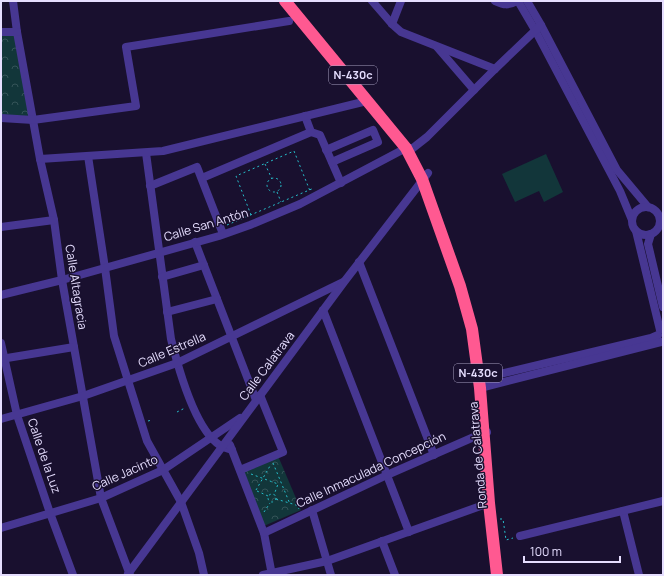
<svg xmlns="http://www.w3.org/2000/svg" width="664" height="576" font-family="Manrope,sans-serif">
<defs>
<pattern id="forest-crowns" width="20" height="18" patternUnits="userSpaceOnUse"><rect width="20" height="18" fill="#12363a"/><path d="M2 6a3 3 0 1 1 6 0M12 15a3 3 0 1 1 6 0" fill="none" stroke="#345358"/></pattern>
</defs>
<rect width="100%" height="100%" fill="#19102f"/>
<polygon fill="#12363a" points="546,154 563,192 544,202 539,191 515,202 502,174"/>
<g fill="url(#forest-crowns)">
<polygon points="17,32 29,117 1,116 1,34"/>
<polygon points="278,456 301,510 266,525 264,524 244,473 245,471"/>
</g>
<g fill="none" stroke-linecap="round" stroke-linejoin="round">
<g stroke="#26becb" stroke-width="1" stroke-dasharray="2 3" stroke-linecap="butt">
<polyline points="265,164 272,179"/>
<circle cx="274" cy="185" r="7"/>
<polyline points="277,192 281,202"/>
<polyline points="251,215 236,176 294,151 310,191"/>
<polyline points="227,225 314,188"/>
<polyline points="177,412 185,408"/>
<polyline points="148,421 152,420"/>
<polyline points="273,463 290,504"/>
<polyline points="251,474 278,484 274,495"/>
<polyline points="256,490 270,466"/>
<polyline points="257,491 268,496"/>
<circle cx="272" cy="498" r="4"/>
<polyline points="276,499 296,505 299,509"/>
<polyline points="264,512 270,503"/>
<polyline points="500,519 503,519 506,540 513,538"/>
</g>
<g stroke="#473792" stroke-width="8">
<polyline points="13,1 17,32 40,159 54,220 62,280 101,498 130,575"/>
<polyline points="372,1 392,24 401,32 495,69"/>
<path d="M495,1c9,4 13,5 22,0"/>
<polyline points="518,1 535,30 620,191 632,220"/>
<polyline points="527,1 541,25 617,170 648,207"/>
<polyline points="392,24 401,1"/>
<polyline points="1,32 17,32"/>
<polyline points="437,47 474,90"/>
<polyline points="305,116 311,132 320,135 341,183"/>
<polyline points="1,118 33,120 136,106 126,47 289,21"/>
<polyline points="326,150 373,130 378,142 332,162"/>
<path d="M146,153l25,186c7,28 25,95 52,108 3,1 6,2 9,3"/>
<polyline points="88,156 105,268 114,336 147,441 181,502 199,553 204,575"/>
<polyline points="40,159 163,151 367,101"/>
<polyline points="202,178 311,132"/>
<polyline points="150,186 197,167 223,234"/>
<circle cx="646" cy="221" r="14"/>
<polyline points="1,227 54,220"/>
<polyline points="636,231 660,330"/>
<polyline points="651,234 648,244 663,307"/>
<polyline points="195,242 256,400"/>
<polyline points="359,262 434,455"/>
<polyline points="162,277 204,265"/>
<polyline points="1,295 62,280 219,236 250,225 300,204 406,148 413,148 427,137 495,69 541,25"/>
<polyline points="323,310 409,532"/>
<polyline points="167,312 217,299"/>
<polyline points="1,343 17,415 50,513 73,575"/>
<polyline points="1,359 74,347"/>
<polyline points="479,379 651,338 658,335"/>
<polyline points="480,388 661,342"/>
<polyline points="1,419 83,396 177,363 343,282"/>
<polyline points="230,445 264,533 272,575"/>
<polyline points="240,470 283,452 260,395"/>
<polyline points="312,510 331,575"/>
<polyline points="623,511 639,575"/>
<polyline points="1,528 101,498 163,470 240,418"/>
<polyline points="264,533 387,475 483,433 487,432"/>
<polyline points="520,536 663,501"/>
<polyline points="382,541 395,575"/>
<polyline points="128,574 344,282 428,173"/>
<polyline points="263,575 327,561 489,503"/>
</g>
<polyline stroke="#ff5991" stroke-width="12" points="285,1 406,148 422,179 460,286 472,329 480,388 489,503 497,575"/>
</g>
<g text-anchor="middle" stroke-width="3" stroke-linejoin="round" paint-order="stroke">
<g fill="#19102f" stroke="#a8a0c1" stroke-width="1">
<rect x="329" y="66" width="48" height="18" rx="3"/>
<rect x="454" y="364" width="48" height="18" rx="3"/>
</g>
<g font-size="11" font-weight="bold" fill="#e6deff">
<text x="353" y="79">N-430c</text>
<text x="478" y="377">N-430c</text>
</g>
<g font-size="12" fill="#e6deff" stroke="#19102f">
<text transform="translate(206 225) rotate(-17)" y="4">Calle San Antón</text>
<text transform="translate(76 287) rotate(81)" y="4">Calle Altagracia</text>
<text transform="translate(172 350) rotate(-23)" y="4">Calle Estrella</text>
<text transform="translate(267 366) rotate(-53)" y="4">Calle Calatrava</text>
<text transform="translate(478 455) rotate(-95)" y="4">Ronda de Calatrava</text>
<text transform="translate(44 456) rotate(71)" y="4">Calle de la Luz</text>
<text transform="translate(371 470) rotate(-25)" y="4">Calle Inmaculada Concepción</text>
<text transform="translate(125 473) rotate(-24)" y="4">Calle Jacinto</text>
</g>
</g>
<rect width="664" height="576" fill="none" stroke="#e6deff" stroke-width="4"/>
<path d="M524 556v6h96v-6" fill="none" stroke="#e6deff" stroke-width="2"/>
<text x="530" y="556" font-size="12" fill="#e6deff" stroke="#19102f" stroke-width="3" paint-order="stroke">100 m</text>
</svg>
